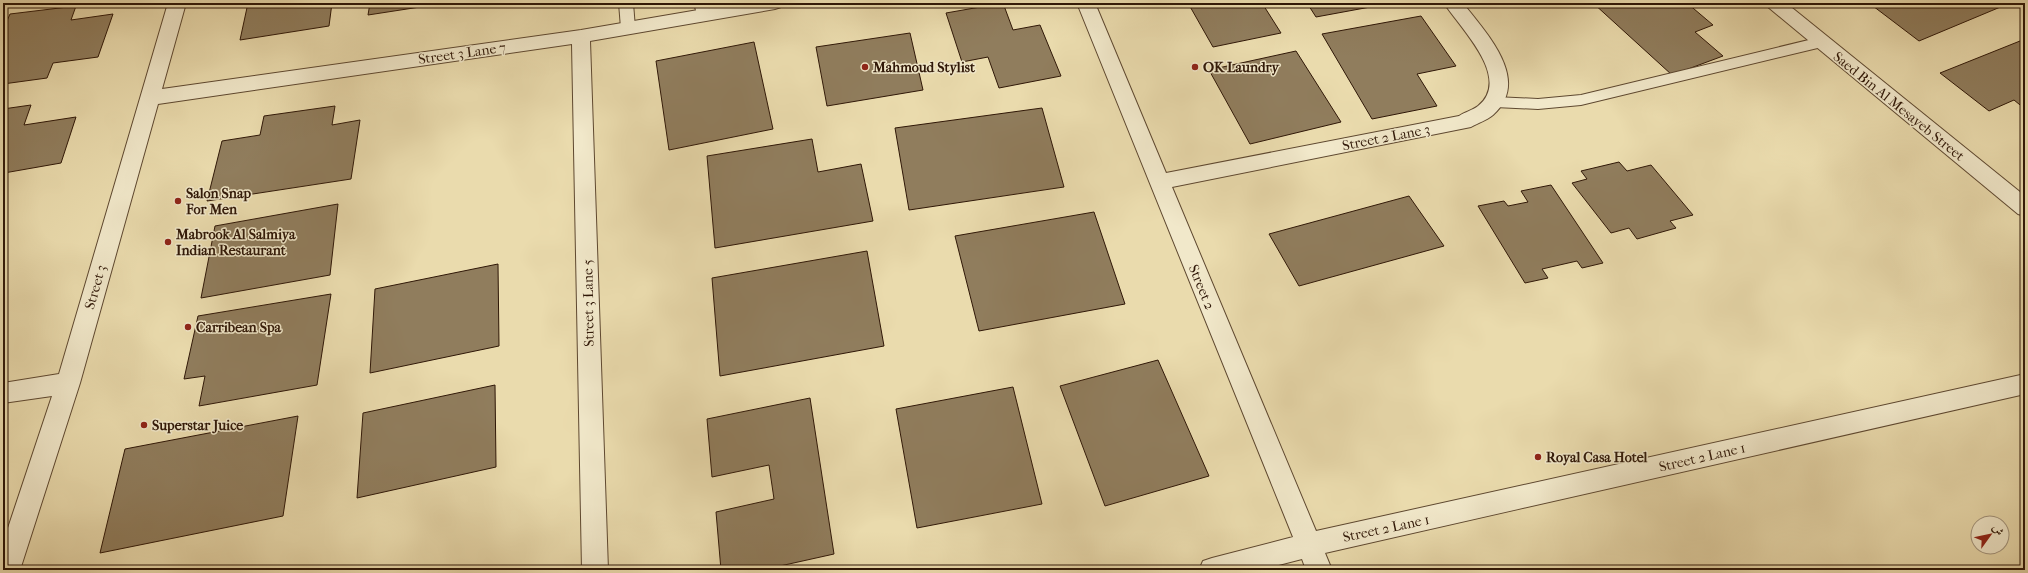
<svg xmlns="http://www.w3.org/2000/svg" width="2028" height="573" font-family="'IM FELL French Canon',Amiri,serif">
<rect width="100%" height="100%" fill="#eadbad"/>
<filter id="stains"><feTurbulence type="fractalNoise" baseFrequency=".005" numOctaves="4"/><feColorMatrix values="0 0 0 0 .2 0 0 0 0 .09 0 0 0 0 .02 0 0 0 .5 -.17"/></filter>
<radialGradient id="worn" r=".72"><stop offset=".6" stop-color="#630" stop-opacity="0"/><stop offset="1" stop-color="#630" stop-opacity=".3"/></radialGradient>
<g fill="#907d5d" stroke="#2f1707">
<polygon points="248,3 332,3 329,26 240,40"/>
<polygon points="370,3 446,3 368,15"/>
<polygon points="1003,3 1013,30 1040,25 1061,76 999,88 988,57 962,62 946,13"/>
<polygon points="1188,3 1262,3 1281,33 1213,47"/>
<polygon points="1307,3 1392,3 1316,17"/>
<polygon points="1593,3 1687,3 1713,25 1695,32 1723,56 1672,75"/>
<polygon points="1869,3 2010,3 1919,41"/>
<polygon points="76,6 71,20 113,14 98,57 53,63 47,78 3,84 3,30 10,14"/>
<polygon points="1421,16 1456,66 1417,74 1437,106 1372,119 1322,34"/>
<polygon points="910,33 923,90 827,106 816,47"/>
<polygon points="2025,39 2025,109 2014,100 1989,111 1940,73"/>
<polygon points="754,42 773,129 669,150 656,61"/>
<polygon points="1296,51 1341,122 1250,144 1209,70"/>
<polygon points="31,105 24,125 76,117 61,163 4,173 3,176 3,109"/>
<polygon points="335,106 332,125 360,120 351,179 207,201 222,141 260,135 264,116"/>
<polygon points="1042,108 1064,187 909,210 895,128"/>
<polygon points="812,139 818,172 861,164 873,221 715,248 707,156"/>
<polygon points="1619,162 1627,171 1651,165 1693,215 1670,221 1676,228 1637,239 1629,228 1611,233 1572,183 1587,179 1581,171"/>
<polygon points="1551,185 1603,263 1582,268 1577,261 1542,269 1548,278 1525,283 1478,206 1504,201 1508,206 1528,202 1521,191"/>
<polygon points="1409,196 1444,246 1299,286 1269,234"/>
<polygon points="338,204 330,275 201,298 215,226"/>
<polygon points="1094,212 1125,304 979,331 955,236"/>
<polygon points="867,251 884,346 720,376 712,278"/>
<polygon points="498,264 499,346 370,373 375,289"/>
<polygon points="331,294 317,385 199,406 205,376 184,379 198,316"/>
<polygon points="1158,360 1209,476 1105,506 1060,386"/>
<polygon points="495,385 496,467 357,498 363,413"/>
<polygon points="1013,387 1042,504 917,528 896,409"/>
<polygon points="810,398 834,554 762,570 721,570 716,512 774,499 769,465 712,477 707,419"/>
<polygon points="298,416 283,516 100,553 125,449"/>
</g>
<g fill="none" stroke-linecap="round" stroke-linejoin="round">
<g stroke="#5e4830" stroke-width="2">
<g id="service">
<polygon points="619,3 633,3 635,28 633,31 628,33 623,31 621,28"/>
<polygon points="694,3 708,3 710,15 708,18 698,18"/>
<polygon points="1821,37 1826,38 1828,42 1826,46 1581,105 1538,109 1495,107 1490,106 1487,102 1490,98 1495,97 1538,99 1581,95"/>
</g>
</g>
<g stroke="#5e4830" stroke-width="2">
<g id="minor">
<polygon points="168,3 186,3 162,89 581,30 739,3 784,3 781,7 775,9 590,41 608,570 582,570 572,44 158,104 80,383 20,570 3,570 3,543 52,396 3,403 3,383 59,374"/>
<path d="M1077,3h18l71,170 293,-57c6,-4 14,-6 19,-10 35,-28 -19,-79 -34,-103h19c23,30 69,77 30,112 -6,5 -15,8 -22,12l-299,60 144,344 709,-157v20l-700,159 7,17h-26l-4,-11 -43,11h-60l4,-9 9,-3 81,-21z"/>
</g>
</g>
<g stroke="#5e4830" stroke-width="2">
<polygon id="tertiary" points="1765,3 1786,3 2025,196 2025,216 2018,214 1768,7"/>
</g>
<use href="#service" fill="#f1e8ca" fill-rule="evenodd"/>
<use href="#minor" fill="#f1e8ca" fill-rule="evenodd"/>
<use href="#tertiary" fill="#f1e8ca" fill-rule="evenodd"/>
</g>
<g fill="#8f2418" stroke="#f1e8ca" stroke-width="1.5">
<circle cx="865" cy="67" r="4"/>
<circle cx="1195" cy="67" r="4"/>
<circle cx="178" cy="201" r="4"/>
<circle cx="168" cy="242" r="4"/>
<circle cx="188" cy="327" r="4"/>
<circle cx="144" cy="425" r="4"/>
<circle cx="1538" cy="457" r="4"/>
</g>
<g text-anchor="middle" stroke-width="3" stroke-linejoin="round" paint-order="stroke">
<g font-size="14" fill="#2f1707" stroke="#f1e8ca">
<text transform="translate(462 53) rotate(-8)" y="5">Street 3 Lane 7</text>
<text transform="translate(1899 106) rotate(39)" y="5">Saed Bin Al Mesayeb Street</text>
<text transform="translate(1386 137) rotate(-11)" y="5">Street 2 Lane 3</text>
<text transform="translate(95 287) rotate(-74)" y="5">Street 3</text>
<text transform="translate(1202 287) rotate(68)" y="5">Street 2</text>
<text transform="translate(588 303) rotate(-91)" y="5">Street 3 Lane 5</text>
<text transform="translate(1702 457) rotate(-13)" y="5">Street 2 Lane 1</text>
<text transform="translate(1386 528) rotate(-12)" y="5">Street 2 Lane 1</text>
</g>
<g font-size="14" font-weight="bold" fill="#2f1707" stroke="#f1e8ca" text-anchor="start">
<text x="873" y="72">Mahmoud Stylist</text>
<text x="1203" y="72">OK Laundry</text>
<text x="186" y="198">Salon Snap<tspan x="186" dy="16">For Men</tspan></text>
<text x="176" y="239">Mabrook Al Salmiya<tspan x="176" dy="16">Indian Restaurant</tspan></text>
<text x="196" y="332">Carribean Spa</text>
<text x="152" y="430">Superstar Juice</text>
<text x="1546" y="462">Royal Casa Hotel</text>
</g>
</g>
<rect width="2028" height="573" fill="none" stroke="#eadbad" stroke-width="16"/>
<rect x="4" y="4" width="2020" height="565" fill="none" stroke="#2f1707" stroke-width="2"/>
<rect x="8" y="8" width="2012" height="557" fill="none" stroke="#2f1707"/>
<g transform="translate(1990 535) rotate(57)"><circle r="19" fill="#f1e8ca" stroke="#a3947c"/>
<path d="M0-3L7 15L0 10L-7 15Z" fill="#8f2418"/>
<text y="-6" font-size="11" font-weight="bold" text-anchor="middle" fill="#2f1707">ش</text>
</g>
<rect width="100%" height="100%" filter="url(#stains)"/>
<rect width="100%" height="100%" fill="url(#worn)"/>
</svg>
